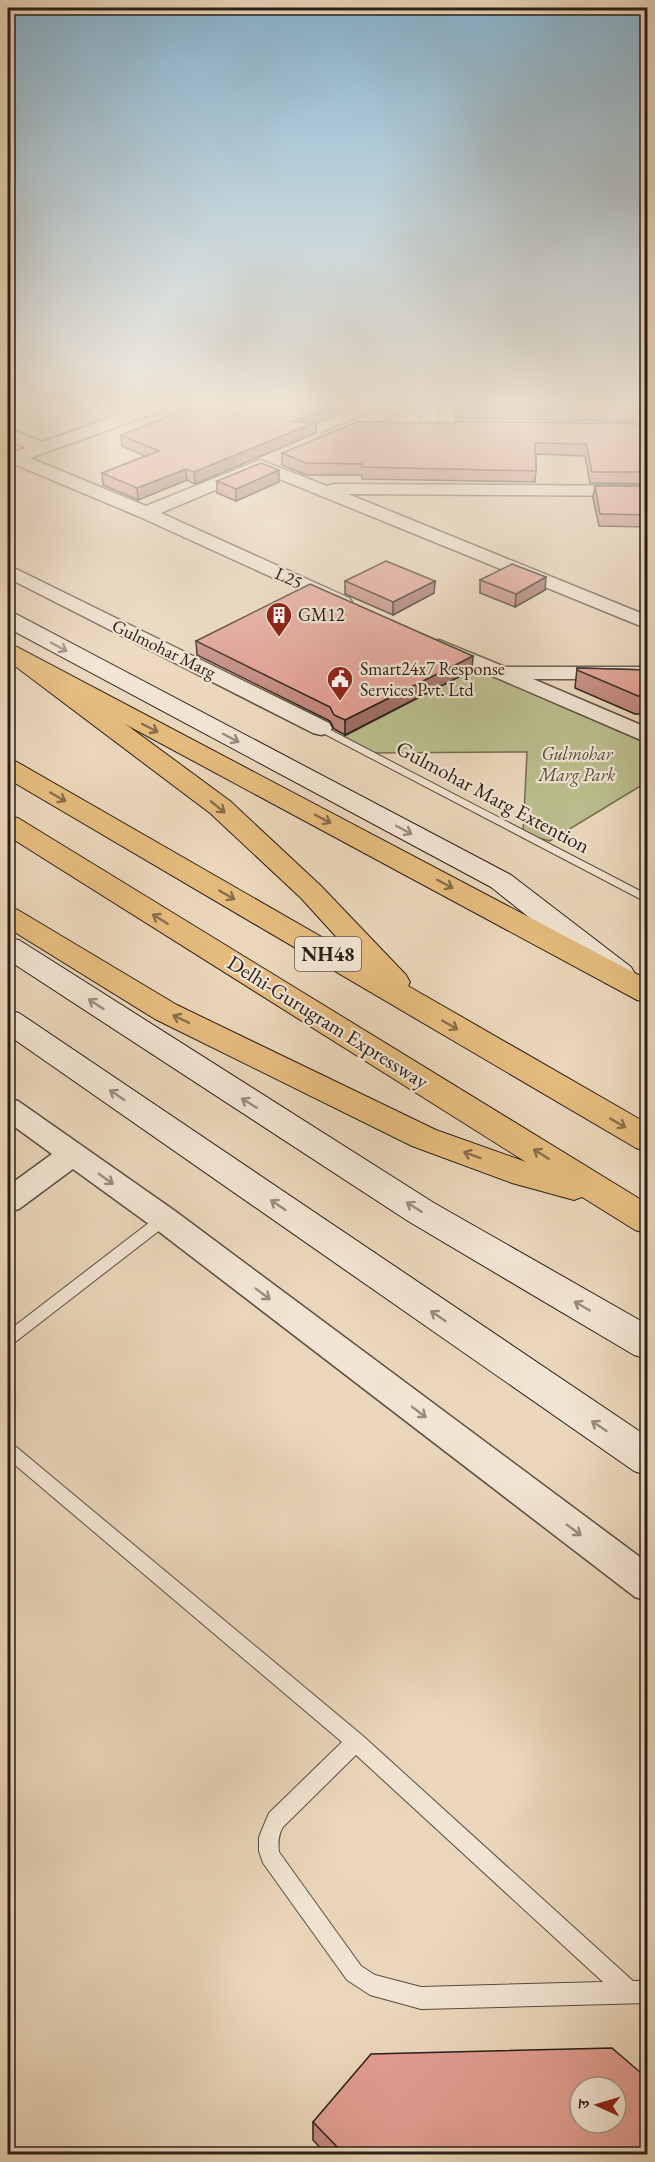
<svg xmlns="http://www.w3.org/2000/svg" width="655" height="2162" font-family="'EB Garamond','Noto Serif Devanagari',serif">
<rect width="100%" height="100%" fill="#ead6ba"/>
<filter id="stains"><feTurbulence type="fractalNoise" baseFrequency=".00333" numOctaves="4"/><feColorMatrix values="0 0 0 0 .2 0 0 0 0 .09 0 0 0 0 .02 0 0 0 .5 -.17"/></filter>
<radialGradient id="worn" r=".72"><stop offset=".6" stop-color="#630" stop-opacity="0"/><stop offset="1" stop-color="#630" stop-opacity=".3"/></radialGradient>
<polygon fill="#babd8d" stroke="#726e52" stroke-width="1.5" points="478,667 647,739 647,782 550,841 523,834 527,752 369,753 341,738"/>
<g fill="none" stroke-linecap="round" stroke-linejoin="round">
<g stroke="#594d40" stroke-width="2">
<g id="service">
<polygon points="321,725 648,895 648,903 317,730 316,728"/>
<polygon points="164,1214 169,1215 171,1219 169,1223 14,1343 8,1345 8,1331 159,1215"/>
<path d="M8,1443l6,2 349,291 270,245h15v22l-227,6 -51,-14 -23,-15 -84,-117 -4,-12v-14l10,-24 73,-71 -334,-283zM356,1755l247,227 -182,5 -46,-12 -14,-9 -82,-114c-1,-9 -1,-17 4,-25z"/>
</g>
</g>
<g stroke="#594d40" stroke-width="3">
<g id="minor">
<polygon points="150,404 174,404 172,407 30,458 146,506 260,460 327,486 334,484 648,486 648,496 348,494 648,616 648,629 260,471 161,513 349,598 352,602 349,606 335,606 140,517 14,464 8,465 8,454 26,448 8,439 8,428 42,442"/>
<polygon points="393,404 416,404 414,407 335,441 323,441 321,437 323,433"/>
<polygon points="422,404 438,404 437,425 435,429 429,430 421,425"/>
<polygon points="602,423 648,423 648,433 596,432 594,428 596,424"/>
<polygon points="8,565 329,723 332,728 329,733 321,735 313,733 8,578"/>
<polygon points="439,640 505,667 648,667 648,679 533,679 648,728 648,743 432,650 429,646 432,642"/>
<polygon points="8,1098 18,1101 175,1211 648,1563 648,1601 635,1597 153,1227 73,1169 19,1209 8,1212 8,1186 52,1154 8,1122"/>
</g>
</g>
<g stroke="#291f18" stroke-width="2">
<g id="secondary">
<polygon points="8,612 16,614 511,875 631,967 635,974 631,981 620,984 609,981 491,887 8,628"/>
<polygon points="8,938 19,940 434,1203 648,1325 648,1359 634,1355 408,1221 8,960"/>
<polygon points="8,1010 19,1013 648,1437 648,1476 634,1471 8,1035"/>
</g>
</g>
<g stroke="#291f18" stroke-width="2">
<polygon id="primary" points="8,645 17,647 648,980 648,1003 637,1000 8,661"/>
</g>
<g stroke="#291f18" stroke-width="2">
<g id="motorway">
<polygon points="24,654 33,656 230,801 321,886 406,975 410,982 408,986 648,1124 648,1152 636,1148 8,779 8,760 17,762 353,955 301,898 210,813 15,666 12,661 15,656"/>
<polygon points="8,816 18,818 648,1204 648,1234 635,1230 582,1197 574,1200 512,1183 412,1146 155,1019 8,928 8,907 18,910 177,1005 436,1130 526,1162 8,836"/>
</g>
</g>
<use href="#service" fill="#f1e4d2" fill-rule="evenodd"/>
<use href="#minor" fill="#f1e4d2" fill-rule="evenodd"/>
<use href="#secondary" fill="#f1e4d2" fill-rule="evenodd"/>
<use href="#primary" fill="#e5bb7d" fill-rule="evenodd"/>
<use href="#motorway" fill="#e5bb7d" fill-rule="evenodd"/>
</g>
<g fill="#c2877d" stroke="#291f18" stroke-width="1.5">
<polygon points="453,404 648,404 648,414 636,414 635,421 454,418"/>
<polygon points="455,421 644,454 648,461 648,484 590,483 585,456 536,454 536,471 535,482 362,479 362,475 306,475 282,465 282,453 455,425"/>
<polygon points="316,423 316,433 195,484 187,480 138,500 103,485 102,473 145,456 122,446 121,435"/>
<polygon points="217,481 279,482 236,501 217,493"/>
<polygon points="595,486 648,486 648,527 599,526 593,498"/>
<polygon points="480,580 545,590 515,607 480,593"/>
<polygon points="345,581 435,581 434,593 393,615 345,594"/>
<polygon points="196,641 472,670 345,735 334,729 330,721 197,655"/>
<polygon points="577,668 648,670 648,714 635,714 575,688"/>
<polygon points="313,2122 648,2154 326,2154 313,2140"/>
</g>
<g fill="#9e6e66" stroke="#291f18" stroke-width="1.5">
<polygon points="335,404 363,404 316,423 316,433 195,484 194,472 291,422"/>
<polygon points="186,469 187,480 138,500 137,488"/>
<polygon points="279,470 279,482 236,501 236,489"/>
<polygon points="546,577 545,590 515,607 516,594"/>
<polygon points="435,581 434,593 393,615 393,602"/>
<polygon points="473,656 472,670 345,735 345,720"/>
</g>
<g fill="#e19d91" stroke="#291f18" stroke-width="1.5" fill-rule="evenodd">
<polygon points="200,404 335,404 291,422 316,422 194,472 186,469 137,488 102,473 159,451 121,435"/>
<polygon points="454,404 635,404 636,411 454,408"/>
<polygon points="455,421 639,424 644,454 646,454 648,461 648,472 592,472 586,444 535,443 536,471 362,467 362,464 306,463 282,453 357,422 449,423 455,425"/>
<polygon points="261,463 279,470 236,489 217,481"/>
<polygon points="595,486 648,486 648,515 600,514"/>
<polygon points="386,561 435,581 393,602 345,581"/>
<polygon points="512,564 546,577 516,594 480,580"/>
<polygon points="310,584 473,656 345,720 334,715 330,707 196,641"/>
<polygon points="577,668 648,670 648,696 638,696 577,670"/>
<path d="M612,2048l36,31v75h-304l-31,-32 58,-68zM580,2087h36v36h-36z"/>
</g>
<defs><path id="oneway-shaft" d="M-6 0H5M1.5-3L5.5 0L1.5 3" fill="none" stroke-width="1.6" stroke-linecap="round" stroke-linejoin="round" transform="scale(1.5)"/></defs>
<g stroke="#978b7e">
<use href="#oneway-shaft" transform="translate(59 647) rotate(28)"/>
<use href="#oneway-shaft" transform="translate(231 738) rotate(28)"/>
<use href="#oneway-shaft" transform="translate(404 830) rotate(28)"/>
<use href="#oneway-shaft" transform="translate(96 1004) rotate(-147)"/>
<use href="#oneway-shaft" transform="translate(117 1095) rotate(-146)"/>
<use href="#oneway-shaft" transform="translate(249 1103) rotate(-148)"/>
<use href="#oneway-shaft" transform="translate(106 1179) rotate(35)"/>
<use href="#oneway-shaft" transform="translate(278 1205) rotate(-146)"/>
<use href="#oneway-shaft" transform="translate(414 1207) rotate(-148)"/>
<use href="#oneway-shaft" transform="translate(263 1294) rotate(37)"/>
<use href="#oneway-shaft" transform="translate(582 1306) rotate(-150)"/>
<use href="#oneway-shaft" transform="translate(438 1316) rotate(-146)"/>
<use href="#oneway-shaft" transform="translate(419 1412) rotate(37)"/>
<use href="#oneway-shaft" transform="translate(599 1426) rotate(-146)"/>
<use href="#oneway-shaft" transform="translate(574 1530) rotate(37)"/>
</g>
<g stroke="#876d4a">
<use href="#oneway-shaft" transform="translate(150 728) rotate(28)"/>
<use href="#oneway-shaft" transform="translate(58 797) rotate(30)"/>
<use href="#oneway-shaft" transform="translate(218 807) rotate(39)"/>
<use href="#oneway-shaft" transform="translate(323 819) rotate(28)"/>
<use href="#oneway-shaft" transform="translate(445 884) rotate(28)"/>
<use href="#oneway-shaft" transform="translate(227 895) rotate(30)"/>
<use href="#oneway-shaft" transform="translate(160 919) rotate(-148)"/>
<use href="#oneway-shaft" transform="translate(181 1019) rotate(-154)"/>
<use href="#oneway-shaft" transform="translate(450 1025) rotate(30)"/>
<use href="#oneway-shaft" transform="translate(618 1123) rotate(30)"/>
<use href="#oneway-shaft" transform="translate(541 1154) rotate(-148)"/>
<use href="#oneway-shaft" transform="translate(472 1155) rotate(-160)"/>
</g>
<linearGradient id="sky" x2="0" y2="1"><stop stop-color="#88b6d2"/><stop offset="0.57" stop-color="#f6ede0"/><stop offset="1" stop-color="#f6ede0" stop-opacity="0"/></linearGradient>
<rect width="655" height="707" fill="url(#sky)"/>
<defs>
<g id="building-pin" transform="scale(1.35)"><path d="M0 17L-7.5 6A9.5 9.5 0 1 1 7.5 6Z" fill="#8f2418" stroke="#f1e4d2"/><path d="M-4-6H4V6H1V3H-1V6H-4ZM-2.5-4.3h1.7v1.8h-1.7ZM.8-4.3h1.7v1.8H.8ZM-2.5-1h1.7V.8h-1.7ZM.8-1h1.7V.8H.8Z" fill="#fff"/></g>
<g id="civic-pin" transform="scale(1.35)"><path d="M0 17L-7.5 6A9.5 9.5 0 1 1 7.5 6Z" fill="#8f2418" stroke="#f1e4d2"/><path d="M-.6-6.5H3V-4.5H.6V-3L4-1V1h2V6H-6V1h2V-1L-.6-3ZM-1.2 2.5V6h2.4V2.5Z" fill="#fff"/></g>
</defs>
<g fill-rule="evenodd">
<use href="#building-pin" x="279" y="615"/>
<use href="#civic-pin" x="340" y="679"/>
</g>
<g text-anchor="middle" stroke-width="4.5" stroke-linejoin="round" paint-order="stroke">
<g font-size="18" fill="#291f18" stroke="#f1e4d2">
<text transform="translate(289 578) rotate(24)" y="6">L25</text>
<text transform="translate(164 649) rotate(26)" y="6">Gulmohar Marg</text>
</g>
<g font-size="18" fill="#291f18" stroke="#f1e4d2" text-anchor="start">
<text x="298" y="621">GM12</text>
<text x="360" y="675">Smart24x7 Response<tspan x="360" dy="21">Services Pvt. Ltd</tspan></text>
</g>
<g font-size="18" font-style="italic" fill="#544e3b" stroke="#f1e4d2">
<text x="577" y="760">Gulmohar<tspan x="577" dy="21">Marg Park</tspan></text>
</g>
<rect fill="#f1e4d2" stroke="#655a50" stroke-width="1.5" x="295" y="937" width="66" height="34" rx="4.5"/>
<g font-size="20" font-weight="bold" fill="#291f18">
<text x="328" y="961">NH48</text>
</g>
<g font-size="21" fill="#291f18" stroke="#f1e4d2">
<text transform="translate(493 797) rotate(28)" y="7">Gulmohar Marg Extention</text>
<text transform="translate(328 1022) rotate(32)" y="7">Delhi-Gurugram Expressway</text>
</g>
</g>
<rect width="655" height="2162" fill="none" stroke="#ead6ba" stroke-width="30"/>
<rect x="9" y="9" width="637" height="2144" fill="none" stroke="#291f18" stroke-width="3"/>
<rect x="15" y="15" width="625" height="2132" fill="none" stroke="#291f18" stroke-width="1.5"/>
<g transform="translate(598 2105) rotate(274)"><circle r="28" fill="#f1e4d2" stroke="#a19588" stroke-width="1.5"/>
<path d="M0-4.5L10 22L0 15L-10 22Z" fill="#8f2418"/>
<text y="-9" font-size="16" font-weight="bold" text-anchor="middle" fill="#291f18">उ</text>
</g>
<rect width="100%" height="100%" filter="url(#stains)"/>
<rect width="100%" height="100%" fill="url(#worn)"/>
</svg>
